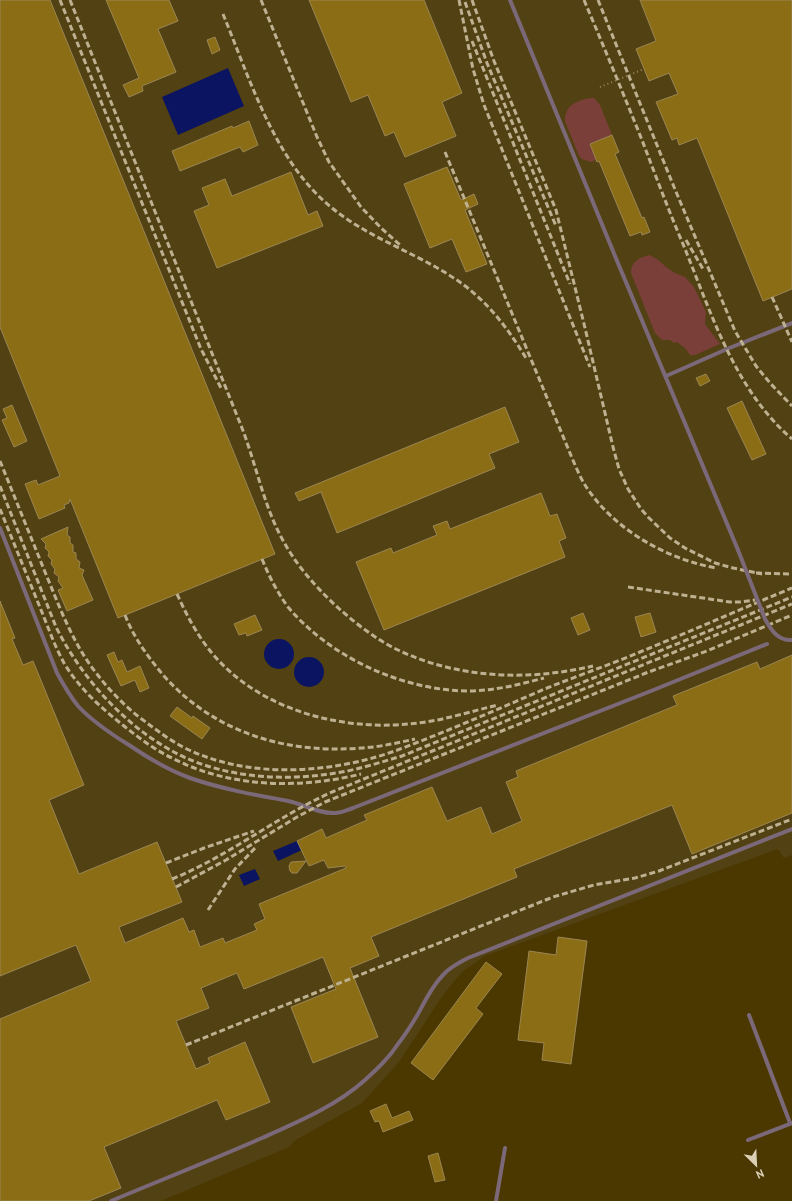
<svg xmlns="http://www.w3.org/2000/svg" width="792" height="1201" font-family="'PT Sans',sans-serif">
<rect width="100%" height="100%" fill="#4b3800"/>
<polygon fill="#524112" points="0,0 792,0 792,855 784,858 778,849 485,956 463,971 451,985 441,998 399,1062 362,1103 294,1141 289,1147 161,1201 0,1201"/>
<g fill="#7a3f38">
<path d="M590,98h4l6,7 12,30 -22,9 6,16 -5,2 -9,-3 -3,-3 -14,-35c0,-16 11,-20 25,-23z"/>
<path d="M649,255l8,4 9,8 9,6 10,4 9,10 12,25 -1,12 15,20 -25,11h-5l-5,-7 -8,-6 -3,1 -4,-3h-8l-7,-7 -24,-60c0,-12 8,-15 18,-18z"/>
</g>
<g fill="#0b1460">
<polygon points="228,68 244,106 178,135 162,97"/>
<circle cx="279" cy="654" r="15"/>
<circle cx="309" cy="672" r="15"/>
<polygon points="297,841 302,850 278,861 273,851"/>
<polygon points="255,869 260,879 244,886 239,875"/>
</g>
<g fill="#8b6d15" stroke="#9b8653">
<polygon points="0,0 50,0 275,554 118,618 70,499 69,503 64,505 65,508 39,519 25,484 36,480 38,485 60,476 0,327"/>
<polygon points="106,0 169,0 178,21 158,29 176,72 142,86 143,91 129,97 123,85 139,78"/>
<polygon points="309,0 424,0 462,93 442,102 456,136 405,157 394,132 385,136 368,95 351,102"/>
<polygon points="640,0 792,0 792,289 763,301 697,138 679,145 677,138 672,140 656,102 678,94 669,73 649,81 636,49 656,41"/>
<polygon points="215,37 220,50 212,54 207,40"/>
<polygon points="249,121 258,145 243,152 240,147 180,171 172,151 232,126 233,128"/>
<polygon points="612,135 619,152 615,154 642,218 644,217 650,232 642,235 641,232 630,236 599,161 597,162 590,144"/>
<polygon points="447,167 461,200 474,194 478,204 465,210 487,264 466,272 452,239 430,248 404,184"/>
<polygon points="291,172 308,215 317,211 323,226 217,268 194,211 209,205 202,188 225,179 232,196"/>
<polygon points="706,374 710,381 700,386 696,378"/>
<polygon points="742,401 766,454 752,460 727,408"/>
<polygon points="12,405 27,441 14,447 2,420 7,418 3,409"/>
<polygon points="505,407 519,442 489,454 495,468 337,533 321,492 299,501 295,493"/>
<polygon points="541,493 550,516 557,514 566,538 559,541 565,557 384,630 356,562 391,548 393,553 437,535 433,526 447,521 450,529"/>
<polygon points="68,527 67,535 70,537 70,543 73,545 73,552 76,553 76,559 80,562 79,568 84,570 82,575 93,600 67,611 58,590 63,588 58,581 59,577 54,573 55,569 51,564 52,560 48,556 49,552 45,548 46,544 41,539"/>
<polygon points="0,601 15,638 12,639 23,665 33,661 84,785 49,800 79,874 157,842 182,902 119,927 125,943 183,918 189,932 194,930 200,947 223,938 225,943 257,930 254,924 265,919 259,904 346,868 345,866 328,868 324,860 309,866 297,841 322,829 326,838 367,820 364,815 432,787 447,821 481,807 492,834 522,821 506,782 518,777 516,771 677,705 673,696 757,662 760,669 792,655 792,813 692,854 672,805 514,869 517,877 371,937 379,956 350,968 378,1037 313,1063 291,1007 336,989 323,957 244,989 237,973 201,988 209,1008 176,1021 196,1069 210,1063 208,1058 245,1042 270,1102 226,1120 217,1100 104,1147 121,1188 89,1201 0,1201 0,1019 91,981 76,945 0,976"/>
<polygon points="583,613 590,630 578,635 571,618"/>
<polygon points="650,613 656,632 641,637 635,617"/>
<polygon points="255,615 262,630 247,636 246,633 239,635 234,624"/>
<polygon points="114,652 118,662 122,660 127,672 140,666 149,688 140,692 135,680 121,686 107,655"/>
<polygon points="177,707 192,718 193,716 210,728 202,739 170,716"/>
<polygon points="306,861 297,873 292,873 290,871 289,866 291,862"/>
<polygon points="558,937 587,941 571,1064 542,1060 544,1043 518,1040 529,951 556,955"/>
<polygon points="486,962 502,974 476,1008 483,1014 433,1080 411,1063"/>
<polygon points="386,1104 392,1118 409,1111 413,1120 383,1132 379,1121 375,1122 370,1111"/>
<polygon points="438,1153 445,1180 435,1182 428,1156"/>
</g>
<g fill="none" stroke-linecap="round" stroke-linejoin="round">
<polyline stroke="#95865d" stroke-width="2" stroke-dasharray="1 3" stroke-linecap="butt" points="600,87 644,69"/>
<g stroke="#7b697a" stroke-width="4">
<polyline points="510,0 615,256 738,550"/>
<polyline points="666,376 727,349 792,323"/>
<path d="M0,528l57,145c6,11 13,23 21,33 15,16 33,28 51,39 19,13 39,25 61,33 32,11 65,17 98,23 15,3 31,13 47,12 6,0 12,-3 18,-5l298,-117 116,-47"/>
<polyline points="749,1015 790,1123"/>
<polyline points="748,1140 792,1123"/>
<path d="M111,1201c50,-21 101,-41 151,-63 36,-16 74,-32 103,-58 12,-11 24,-22 33,-36 7,-9 14,-20 20,-30 8,-15 16,-31 29,-43 6,-5 13,-9 21,-13l324,-129"/>
<polyline points="496,1201 505,1148"/>
</g>
<g stroke="#beb191" stroke-width="3" stroke-dasharray="6 3" stroke-linecap="butt">
<polyline points="60,0 201,349 221,388"/>
<path d="M70,0l172,428c15,39 22,80 43,116 13,23 31,43 50,61 19,17 40,34 63,45 61,29 131,31 195,16"/>
<polyline points="261,0 317,137 329,162 361,207 381,228 400,245"/>
<polyline points="459,0 473,69 484,105 590,367"/>
<polyline points="472,0 494,61 556,210 585,328 613,447 619,469 628,489 641,509 648,517 670,538 685,548 715,563 733,568 762,574"/>
<path d="M584,0c20,47 39,93 58,140 13,34 26,69 41,104 28,68 51,145 109,195"/>
<polyline points="598,0 674,187 735,331 756,366 770,383 792,406"/>
<polyline points="465,2 487,63 556,226"/>
<path d="M223,14c26,63 50,141 101,187 40,37 94,51 137,82 27,19 48,47 65,75"/>
<polyline points="472,41 570,284"/>
<path d="M445,152l127,306c4,9 8,19 13,27 28,44 81,74 131,83"/>
<polyline points="686,240 703,269"/>
<polyline points="772,297 792,342"/>
<path d="M0,461c15,37 30,74 45,111 15,36 28,72 52,102 12,16 26,30 42,43 16,12 31,24 50,33 54,25 119,24 176,10 25,-6 48,-16 71,-25 37,-15 74,-31 111,-47 30,-12 62,-23 93,-36 51,-21 101,-43 152,-64"/>
<path d="M0,486l56,141c27,54 75,106 130,131 43,19 96,23 143,16 25,-3 49,-11 73,-18l390,-159"/>
<path d="M0,509c13,32 26,64 39,96 8,19 15,40 25,58 15,25 37,45 60,63 15,12 31,24 48,32 57,30 128,31 189,16"/>
<path d="M262,559c7,17 15,33 26,48 42,50 113,83 179,84 26,0 51,-6 77,-13"/>
<polyline points="756,573 792,574"/>
<polyline points="628,587 730,602 740,602 755,600"/>
<path d="M177,594c11,24 23,47 42,67 49,52 129,71 199,62 27,-3 54,-12 80,-18"/>
<path d="M125,615c9,23 23,42 39,61 51,57 122,78 197,72 19,-1 36,-5 54,-9"/>
<polyline points="166,863 204,848 254,831"/>
<path d="M172,879c57,-23 104,-62 160,-87l460,-188"/>
<polyline points="176,887 226,860 297,817 325,802 646,673 707,651 792,615"/>
<polyline points="208,910 235,869 257,846"/>
<polyline points="186,1045 553,897 594,885 635,878 659,871 792,819"/>
</g>
<path stroke="#7b697a" stroke-width="4" d="M738,550l27,69c6,11 13,22 27,21"/>
</g>
<g transform="translate(756 1165) rotate(156)" stroke="#4b3800" stroke-width="3" paint-order="stroke">
<path d="M0-3L7 15L0 10L-7 15Z" fill="#dbd0b6"/>
<text y="-6" font-size="11" font-weight="bold" text-anchor="middle" fill="#dbd0b6">N</text>
</g>
</svg>
